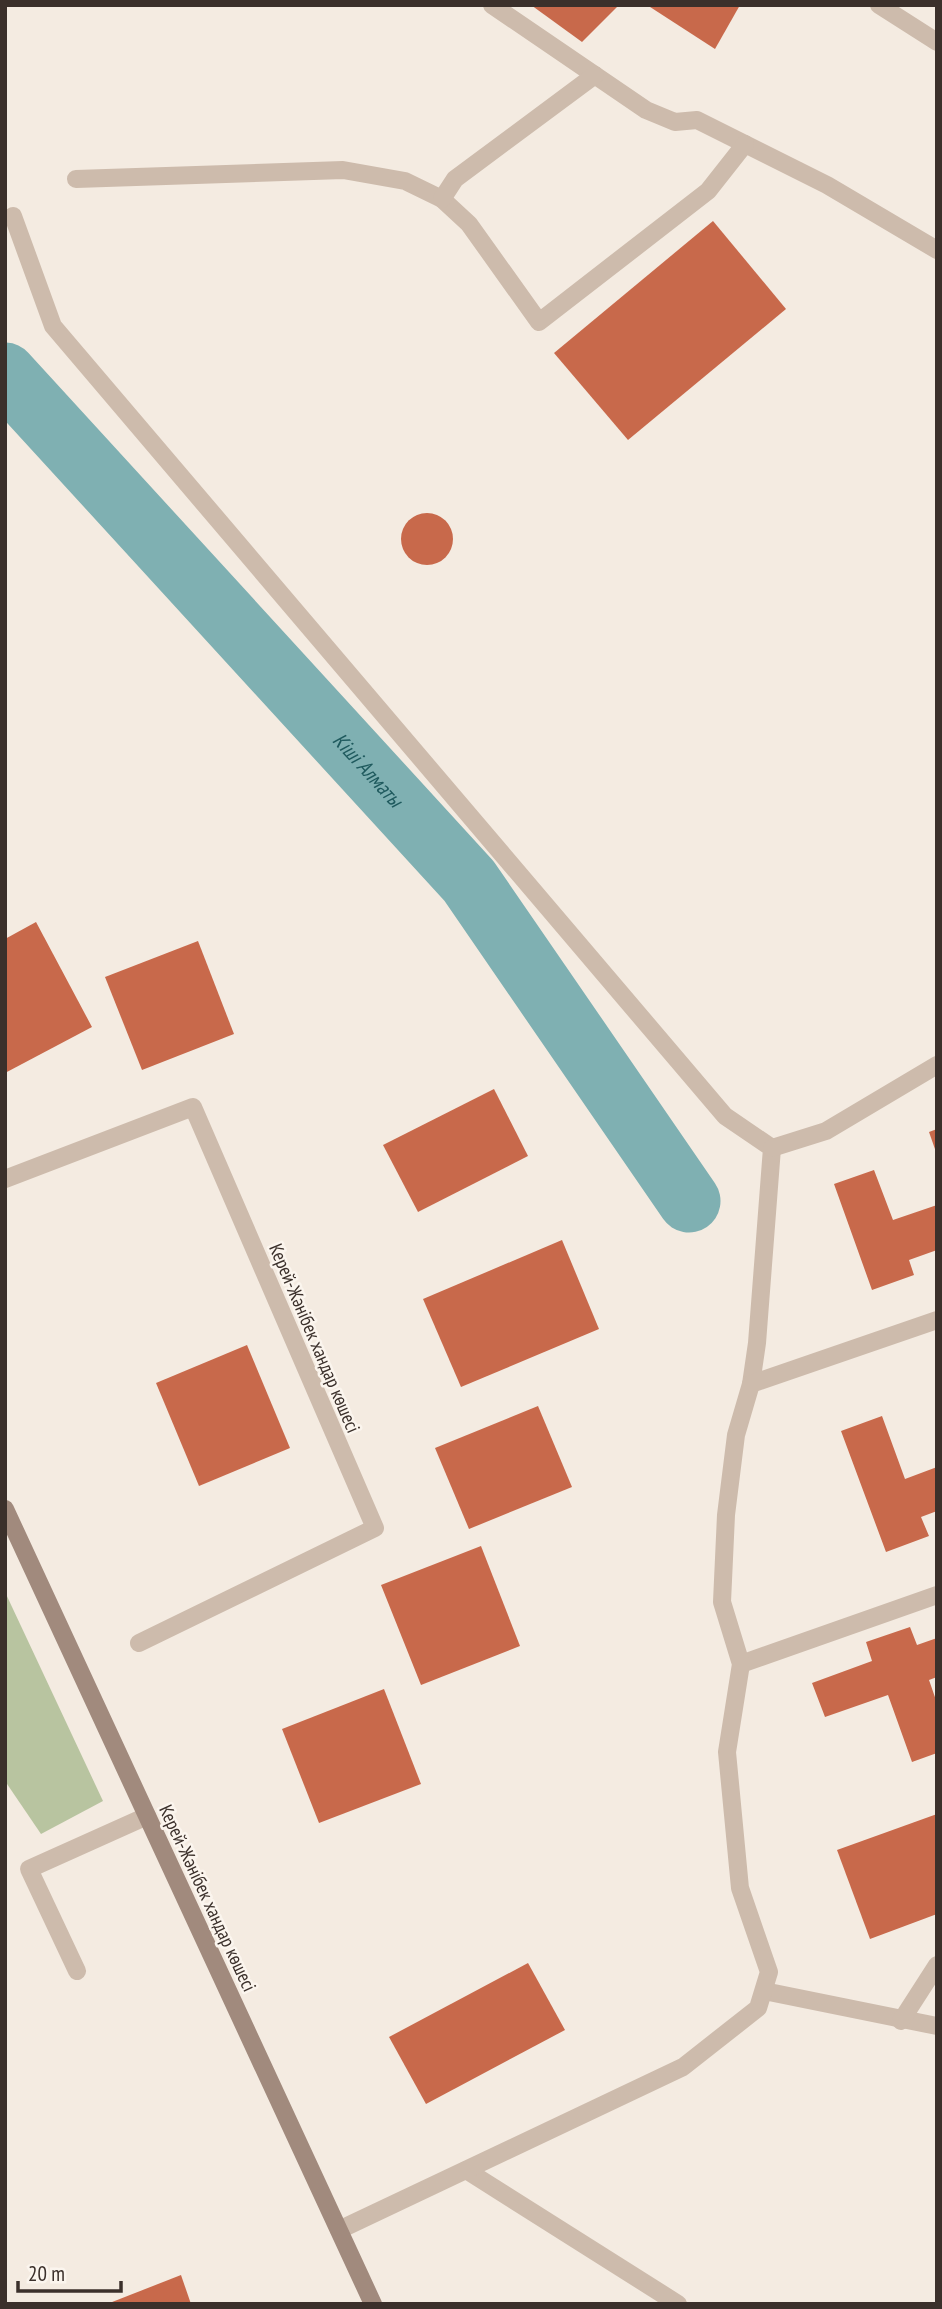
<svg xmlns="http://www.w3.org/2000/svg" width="942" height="2309" font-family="'PT Sans Narrow',sans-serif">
<rect width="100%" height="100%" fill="#f4ebe1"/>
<polygon fill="#b8c4a0" points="5,1592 103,1801 41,1834 5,1781"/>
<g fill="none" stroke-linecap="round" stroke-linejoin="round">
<path stroke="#7fb0b2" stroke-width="63" id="s1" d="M5,374l464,507 220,320"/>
</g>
<g fill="#c8694b">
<polygon points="531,5 619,5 582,42"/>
<polygon points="647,5 740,5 715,49"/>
<polygon points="713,221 786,309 628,440 554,353"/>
<circle cx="427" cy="539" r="26"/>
<polygon points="36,922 92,1027 5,1073 5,939"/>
<polygon points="198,941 234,1034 142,1070 105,977"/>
<polygon points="494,1089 528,1156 418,1212 383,1145"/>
<polygon points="937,1129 937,1152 936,1152 929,1132"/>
<polygon points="874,1170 893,1220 937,1205 937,1250 909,1260 914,1275 872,1290 834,1184"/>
<polygon points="562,1240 599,1329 461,1387 423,1299"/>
<polygon points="247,1345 290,1448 199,1486 156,1383"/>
<polygon points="538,1406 572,1487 469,1529 435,1448"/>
<polygon points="882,1416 905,1479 937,1467 937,1511 921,1517 929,1536 886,1552 841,1431"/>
<polygon points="481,1546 520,1646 421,1685 381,1585"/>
<polygon points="910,1627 917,1645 937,1638 937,1677 929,1680 937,1703 937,1753 912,1762 888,1695 825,1717 812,1683 872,1661 866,1642"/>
<polygon points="384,1689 421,1784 319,1823 282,1729"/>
<polygon points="937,1814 937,1914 870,1939 837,1850"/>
<polygon points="528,1963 565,2030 426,2104 389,2037"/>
<polygon points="181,2275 191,2304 107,2304"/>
</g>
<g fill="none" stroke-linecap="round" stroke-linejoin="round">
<g stroke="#cdbbac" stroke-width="18">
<polyline points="492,5 646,110 675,122 697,120 827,185 937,250"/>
<polyline points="879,5 937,42"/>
<polyline points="76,179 343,170 405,181 442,199 469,224 539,322 708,191 745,144"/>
<polyline points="442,199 455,179 595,75"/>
<polyline points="13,216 53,326 725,1116 772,1148 757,1343 751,1384"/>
<polyline points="772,1148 826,1131 937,1065"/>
<polyline points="5,1179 193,1107 375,1528 139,1643"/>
<polyline points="741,1664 937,1595"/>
<polyline points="77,1971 29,1869 147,1816"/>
<polyline points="764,1991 937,2026"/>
<polyline points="901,2021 937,1965"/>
<polyline points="466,2170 678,2304"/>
<polyline points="339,2230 683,2067 758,2008 769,1972 740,1888 727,1752 741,1664 722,1602 726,1515 736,1435 751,1384 937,1320"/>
</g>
<polyline stroke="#a18a7d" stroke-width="18" points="5,1509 373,2304"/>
</g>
<g text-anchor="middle" stroke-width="5" stroke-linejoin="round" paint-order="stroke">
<g font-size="19" fill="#3b302b" stroke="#fbf5ee">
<text transform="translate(315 1338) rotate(67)" y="7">Керей-Жәнібек хандар көшесі</text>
<text transform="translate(208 1898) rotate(65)" y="7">Керей-Жәнібек хандар көшесі</text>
</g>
<g font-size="21" font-style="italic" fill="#1f5a5e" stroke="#fbf5ee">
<text dy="7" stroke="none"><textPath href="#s1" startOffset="537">Кіші Алматы</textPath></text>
</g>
</g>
<rect width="942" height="2309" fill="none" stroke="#3b302b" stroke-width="14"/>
<path d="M18 2281v10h103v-10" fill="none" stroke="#3b302b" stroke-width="3.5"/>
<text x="28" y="2281" font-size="21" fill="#3b302b" stroke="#fbf5ee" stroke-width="5" paint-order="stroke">20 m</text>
</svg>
